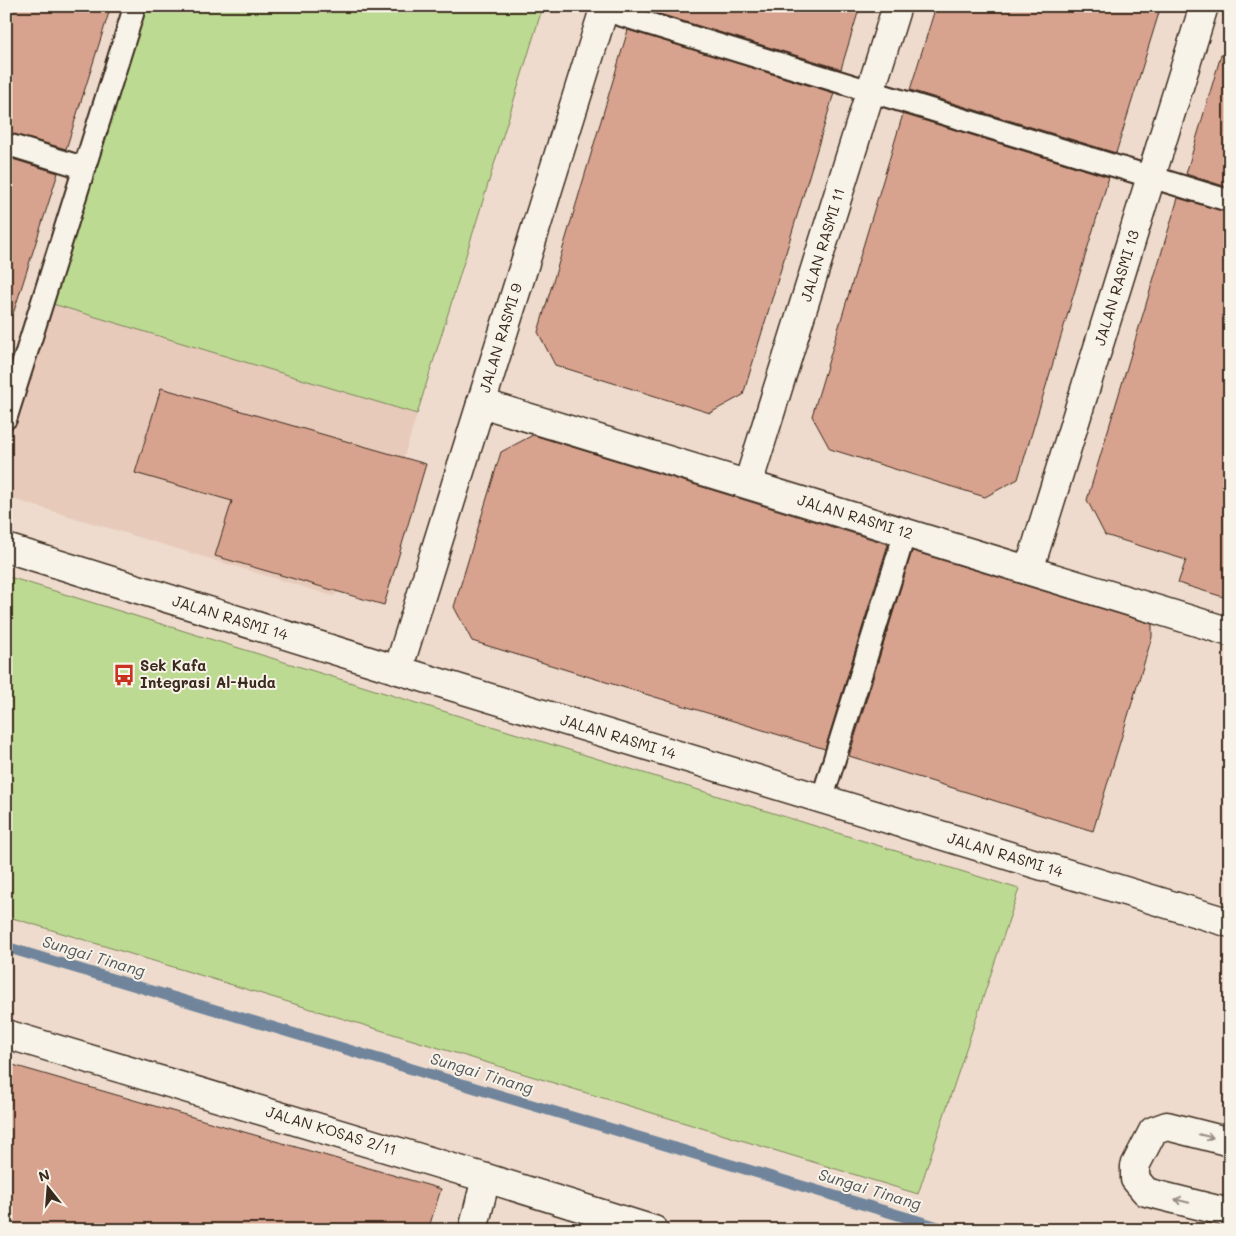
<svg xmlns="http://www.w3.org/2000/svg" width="1236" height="1236" font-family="Mali,sans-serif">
<rect width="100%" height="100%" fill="#eedbcd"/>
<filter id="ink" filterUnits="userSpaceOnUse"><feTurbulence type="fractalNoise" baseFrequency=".02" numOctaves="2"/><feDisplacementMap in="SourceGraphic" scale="10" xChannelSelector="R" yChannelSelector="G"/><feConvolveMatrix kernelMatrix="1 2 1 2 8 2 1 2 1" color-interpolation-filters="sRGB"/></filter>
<g filter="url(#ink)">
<polygon fill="#e7caba" points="53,304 417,414 368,573 333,596 6,497 6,454"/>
<g fill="#bcda92" stroke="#7c8258">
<polygon points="145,6 543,6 417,414 53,304"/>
<polygon points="6,576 1019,889 918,1194 6,916"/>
</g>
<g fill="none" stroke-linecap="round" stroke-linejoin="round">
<polyline stroke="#70859b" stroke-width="11" points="6,947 948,1230"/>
</g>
<g fill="#d8a38e" stroke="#3b2a1e">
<polygon points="6,6 111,6 66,149 6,132"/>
<polygon points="860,6 841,69 636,7 636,6"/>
<polygon points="936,6 1161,6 1116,153 910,90"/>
<polygon points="628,30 834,93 743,395 710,413 555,365 538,332"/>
<polygon points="1221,55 1230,56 1230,188 1186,174"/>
<polygon points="903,114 1109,177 1018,479 985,497 830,449 812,416"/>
<polygon points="6,157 58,173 13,314 6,312"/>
<polygon points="1178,198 1230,213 1230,599 1178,583 1186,560 1105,535 1087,500"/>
<polygon points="161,388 426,464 384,605 215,556 232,501 135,473"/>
<polygon points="533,435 888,544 825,749 472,641 454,607 501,452"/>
<polygon points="912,551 1152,624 1152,637 1093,831 849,756"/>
<polygon points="6,1063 441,1189 428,1230 6,1230"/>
</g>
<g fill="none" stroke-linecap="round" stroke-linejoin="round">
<g stroke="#3b2a1e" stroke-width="25">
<g id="service">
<polyline points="604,10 1230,201"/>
<polyline points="6,144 85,168"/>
<polyline points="6,418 135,6"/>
<polyline points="822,799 905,533"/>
</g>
</g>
<g stroke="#3b2a1e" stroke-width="31">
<g id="minor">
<polyline points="481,403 1230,632"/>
<polyline points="748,484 897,6"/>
<polyline points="6,548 398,670 1230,923"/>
<polyline points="1029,570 1204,6"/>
<polyline points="398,670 605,6"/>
<polyline points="6,1034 486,1178 654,1230"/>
<polyline points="473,1230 486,1178"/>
</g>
</g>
<g stroke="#3b2a1e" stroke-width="31">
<polyline id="tertiary" points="1230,1142 1167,1126 1153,1131 1135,1166 1135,1179 1146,1192 1230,1213"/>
</g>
<use href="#service" stroke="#f7f3e8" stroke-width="21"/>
<use href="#minor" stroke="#f7f3e8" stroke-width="28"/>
<use href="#tertiary" stroke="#f7f3e8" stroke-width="28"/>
</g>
<defs><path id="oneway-shaft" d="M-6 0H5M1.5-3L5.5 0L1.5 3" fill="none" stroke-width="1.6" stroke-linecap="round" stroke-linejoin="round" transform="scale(1.25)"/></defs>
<g stroke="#998e83">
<use href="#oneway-shaft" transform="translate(1206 1136) rotate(14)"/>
<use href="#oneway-shaft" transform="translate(1182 1201) rotate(-166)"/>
</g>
</g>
<defs>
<g id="bus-bare" transform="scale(1.725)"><path d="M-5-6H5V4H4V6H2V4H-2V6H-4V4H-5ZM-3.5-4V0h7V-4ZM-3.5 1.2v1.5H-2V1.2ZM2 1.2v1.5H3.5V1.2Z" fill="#c8321e" stroke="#f7f3e8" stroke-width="2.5" paint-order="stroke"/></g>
</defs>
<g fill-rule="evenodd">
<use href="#bus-bare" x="124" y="675"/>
</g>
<g text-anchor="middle" stroke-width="4" stroke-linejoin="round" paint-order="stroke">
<g font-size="15" fill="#3b2a1e" stroke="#f7f3e8">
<text transform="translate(823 245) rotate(-73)" y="5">JALAN RASMI 11</text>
<text transform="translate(1117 288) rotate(-73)" y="5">JALAN RASMI 13</text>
<text transform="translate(501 338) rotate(-73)" y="5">JALAN RASMI 9</text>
<text transform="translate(855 517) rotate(17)" y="5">JALAN RASMI 12</text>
<text transform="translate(230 618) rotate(17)" y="5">JALAN RASMI 14</text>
<text transform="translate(618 737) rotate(17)" y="5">JALAN RASMI 14</text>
<text transform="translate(1005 855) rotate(17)" y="5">JALAN RASMI 14</text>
<text transform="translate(331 1131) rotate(17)" y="5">JALAN KOSAS 2/11</text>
</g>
<g font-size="15" font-weight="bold" fill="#3b2a1e" stroke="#f7f3e8" text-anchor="start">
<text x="140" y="671">Sek Kafa<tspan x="140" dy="17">Integrasi Al-Huda</tspan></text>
</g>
<g font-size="16" font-style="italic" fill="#56575c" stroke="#f7f3e8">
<text transform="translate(94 956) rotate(17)" y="6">Sungai Tinang</text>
<text transform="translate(482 1073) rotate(17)" y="6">Sungai Tinang</text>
<text transform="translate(870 1189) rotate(17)" y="6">Sungai Tinang</text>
</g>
</g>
<rect width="1236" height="1236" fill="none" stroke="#f7f3e8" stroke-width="25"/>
<rect x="12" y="12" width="1211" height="1211" fill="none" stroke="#3b2a1e" stroke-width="2" filter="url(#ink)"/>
<g transform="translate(48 1188) rotate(343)" stroke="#f7f3e8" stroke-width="4" paint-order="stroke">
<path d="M0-4L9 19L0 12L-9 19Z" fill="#3b2a1e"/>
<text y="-8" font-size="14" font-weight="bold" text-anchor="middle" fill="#3b2a1e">N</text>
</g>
</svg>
